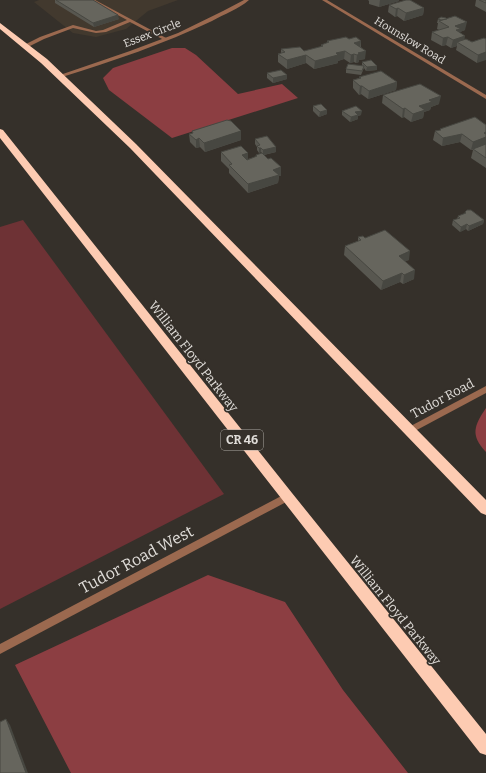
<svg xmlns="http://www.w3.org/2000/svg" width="486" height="773" font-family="Bitter,serif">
<rect width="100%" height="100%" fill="#35302a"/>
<polygon fill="#42392e" points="39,0 178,0 148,11 126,29 96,37 73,33 34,2"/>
<polygon fill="#6e3235" points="23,220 224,494 0,609 0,227"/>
<g fill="#8c3e42">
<polygon points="172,48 185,48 196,55 238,94 282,84 298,98 172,138 109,90 103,78 113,68"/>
<path d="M486,408v44c-16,-17 -12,-26 0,-44z"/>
<polygon points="208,575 285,602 343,690 408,773 71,773 15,665"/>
</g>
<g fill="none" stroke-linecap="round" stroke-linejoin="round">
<polygon fill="#9b694f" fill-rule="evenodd" points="90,0 95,0 168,39 164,40 130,22 106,32 96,33 73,28 44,39 28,47 24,47 24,45 40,37 73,25 96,31 103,30 127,20"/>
<g fill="#9b694f" fill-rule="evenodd">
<path d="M244,0h5c-10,9 -25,14 -37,21 -48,23 -99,40 -150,56l-5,-1 73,-25 48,-18 45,-22z"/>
<polygon points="322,0 327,0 486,95 486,99"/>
<polygon points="486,386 486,393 413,432 407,432 406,430 407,428"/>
<polygon points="287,493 290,494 291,497 290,500 0,654 0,644"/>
</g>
<g fill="#fdcbb2" fill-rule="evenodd">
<polygon points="0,23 47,59 136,144 486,500 486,515 481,513 130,148 41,63 0,29"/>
<polygon points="0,129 3,130 292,493 486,734 486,755 480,753 0,138"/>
</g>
</g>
<g fill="#585750">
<polygon points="55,0 93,0 119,19 94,27 55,3"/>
<polygon points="368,0 399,0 399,1 379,7 369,4 369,1"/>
<polygon points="476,0 486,0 486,12 475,6"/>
<polygon points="389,5 424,8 423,15 404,21 397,16 395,17 388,12"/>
<polygon points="438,19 465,30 460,32 460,33 465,40 472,42 484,38 477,63 456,50 457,46 451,48 446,45 442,46 431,40 432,32 439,30 437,29 438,23 437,23"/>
<polygon points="349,39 361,41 361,47 365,59 359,60 359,62 356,63 354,62 350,63 344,59 338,61 338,63 314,69 306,63 287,69 278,62 278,54 281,53 281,49 304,51 321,47 321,45 327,43 327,41"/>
<polygon points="362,62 377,70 366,71 364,68 361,75 346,73 346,69 362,66"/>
<polygon points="267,73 287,79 273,83 267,78"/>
<polygon points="359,77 397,82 396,90 368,99 361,94 359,95 353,88 353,80 359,78"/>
<polygon points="383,95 439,104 431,107 430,110 424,112 423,118 411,122 404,117 402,118 382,103"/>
<polygon points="313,106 327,110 327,114 319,117 313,111"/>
<polygon points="342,111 361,115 358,116 358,119 350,122 342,115"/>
<polygon points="486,125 486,168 471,158 473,150 471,150 460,142 442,146 433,140 435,131 440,130 440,129"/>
<polygon points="192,131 241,140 205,152 200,147 196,148 190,142 189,134 192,133"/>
<polygon points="255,139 276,147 276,152 264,155 281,176 279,176 278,183 248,193 229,173 229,169 221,161 221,152 248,159 255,157 256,155 262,153 261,152 259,153 257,150 257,147 255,144"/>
<polygon points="465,212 484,220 483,224 468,231 466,229 460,232 452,225 453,220 457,219 458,216 464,214"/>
<polygon points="358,237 409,260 405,261 414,279 403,284 400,282 381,290 344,255 345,246 358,241"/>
</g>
<g fill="#474741">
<polygon points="380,0 399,0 399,1 379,7"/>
<polygon points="398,8 397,16 395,17 396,9"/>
<polygon points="424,8 423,15 404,21 406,13"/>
<polygon points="118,15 119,19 94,27 93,23"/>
<polygon points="467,22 465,30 460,32 459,37 454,38 455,26"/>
<polygon points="465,36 464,44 457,42 457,46 451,48 453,40"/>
<polygon points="448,37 446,45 442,46 443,38"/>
<polygon points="361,41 360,49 354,43"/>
<polygon points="345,51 344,59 338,61 338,63 314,69 315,61 336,53"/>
<polygon points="366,51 365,59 359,60 359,62 356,63 357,55 358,53"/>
<polygon points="486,52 486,60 477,63 478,55"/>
<polygon points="354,54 354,62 350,63 351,55"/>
<polygon points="306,55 306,63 287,69 287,60"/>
<polygon points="377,66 377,70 366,71 367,67"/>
<polygon points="287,75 287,79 273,83 273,78"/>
<polygon points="397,82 396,90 368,99 369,91"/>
<polygon points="360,86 362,86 361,94 359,95"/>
<polygon points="441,96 439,104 431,107 430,110 424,112 423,118 411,122 413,114 419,106 429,100"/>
<polygon points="405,108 404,117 402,118 403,109"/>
<polygon points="327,110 327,114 319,117 320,112"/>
<polygon points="362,111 361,115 358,116 358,119 350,122 351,117 355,112"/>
<polygon points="241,131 241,140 205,152 204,143"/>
<polygon points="486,132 486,145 471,150 473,142 484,133"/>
<polygon points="462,134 460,142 442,146 443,138"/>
<polygon points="199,138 200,147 196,148 196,140"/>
<polygon points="276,147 276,152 263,155 263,150"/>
<polygon points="259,148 261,148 261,152 259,153"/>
<polygon points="248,153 248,161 242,155"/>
<polygon points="281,167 281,176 279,176 278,183 248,193 248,184 273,170"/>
<polygon points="484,220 483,224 468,231 469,226"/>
<polygon points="467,224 466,229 460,232 461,227"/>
<polygon points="410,251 409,260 397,264 399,256"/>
<polygon points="415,270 414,279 403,284 404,275"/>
<polygon points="402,273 400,282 381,290 383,281"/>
<polygon points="6,719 10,725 28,773 26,773"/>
</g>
<g fill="#66655d" stroke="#474741">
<polygon points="56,0 93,0 118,15 93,23"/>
<polygon points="406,0 410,0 424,8 406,13 398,8 396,9 389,5"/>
<polygon points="479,0 486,0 486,3"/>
<polygon points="455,16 467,22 455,26 461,29 456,30 465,36 453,40 448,37 443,38 432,32 449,27 439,21"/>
<polygon points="441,17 446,18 447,19 441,20 438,19"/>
<polygon points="346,37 349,39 356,37 361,41 354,43 366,51 358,53 360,54 357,55 354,54 351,55 345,51 336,53 338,55 315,61 306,55 287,60 278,54 285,52 281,49 300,47 304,51 323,46 321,45 329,42 327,41"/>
<polygon points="484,38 486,39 486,52 478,55 457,42 466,39 472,42"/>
<polygon points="371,60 377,66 367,67 362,62"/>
<polygon points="348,64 364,66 362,71 346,69"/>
<polygon points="281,70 287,75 273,78 267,73"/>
<polygon points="381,71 397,82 369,91 362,86 360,86 353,80 361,78 359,77"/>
<polygon points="420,84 441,96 429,100 432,102 419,106 425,110 413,114 405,108 403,109 383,95"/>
<polygon points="321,104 327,110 320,112 313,106"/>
<polygon points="356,106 362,111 355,112 358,115 351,117 342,111"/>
<polygon points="475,117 486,125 486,132 484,133 486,134 486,137 473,142 462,134 443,138 435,131 441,130 440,129"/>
<polygon points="227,120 231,121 241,131 204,143 199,138 196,140 189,134 193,133 192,131"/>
<polygon points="267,136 276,147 263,150 261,148 259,148 257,146 260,145 255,139"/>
<polygon points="486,144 486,158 473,149"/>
<polygon points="241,146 248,153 242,155 247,160 257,156 256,155 262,153 268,159 271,158 281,167 273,170 279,175 248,184 229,165 232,164 221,152"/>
<polygon points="467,210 471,210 484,220 469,226 467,224 461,227 453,220 460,218 458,216 466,213 465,212"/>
<polygon points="385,230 410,251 399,256 415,270 404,275 402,273 383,281 345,246 361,240 358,237 363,236 365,238"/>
<polygon points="6,719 26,773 0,773 0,722"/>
</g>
<g text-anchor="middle" stroke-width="3.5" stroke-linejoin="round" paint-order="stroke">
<g font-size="11" fill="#e0ddd9" stroke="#35302a">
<text transform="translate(152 33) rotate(-21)" y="4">Essex Circle</text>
<text transform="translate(410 40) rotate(31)" y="4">Hounslow Road</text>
</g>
<rect fill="#35302a" stroke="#ada9a4" stroke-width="1" x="221" y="430" width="42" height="20" rx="3"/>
<g font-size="12" font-weight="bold" fill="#e0ddd9">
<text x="242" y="444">CR 46</text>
</g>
<g font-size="13" fill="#e0ddd9" stroke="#35302a">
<text transform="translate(194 356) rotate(52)" y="5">William Floyd Parkway</text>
<text transform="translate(442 398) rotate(-28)" y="5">Tudor Road</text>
<text transform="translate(396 610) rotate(51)" y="5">William Floyd Parkway</text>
</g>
<g font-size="16" fill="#e0ddd9" stroke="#35302a">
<text transform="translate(136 559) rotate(-28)" y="6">Tudor Road West</text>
</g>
</g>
</svg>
